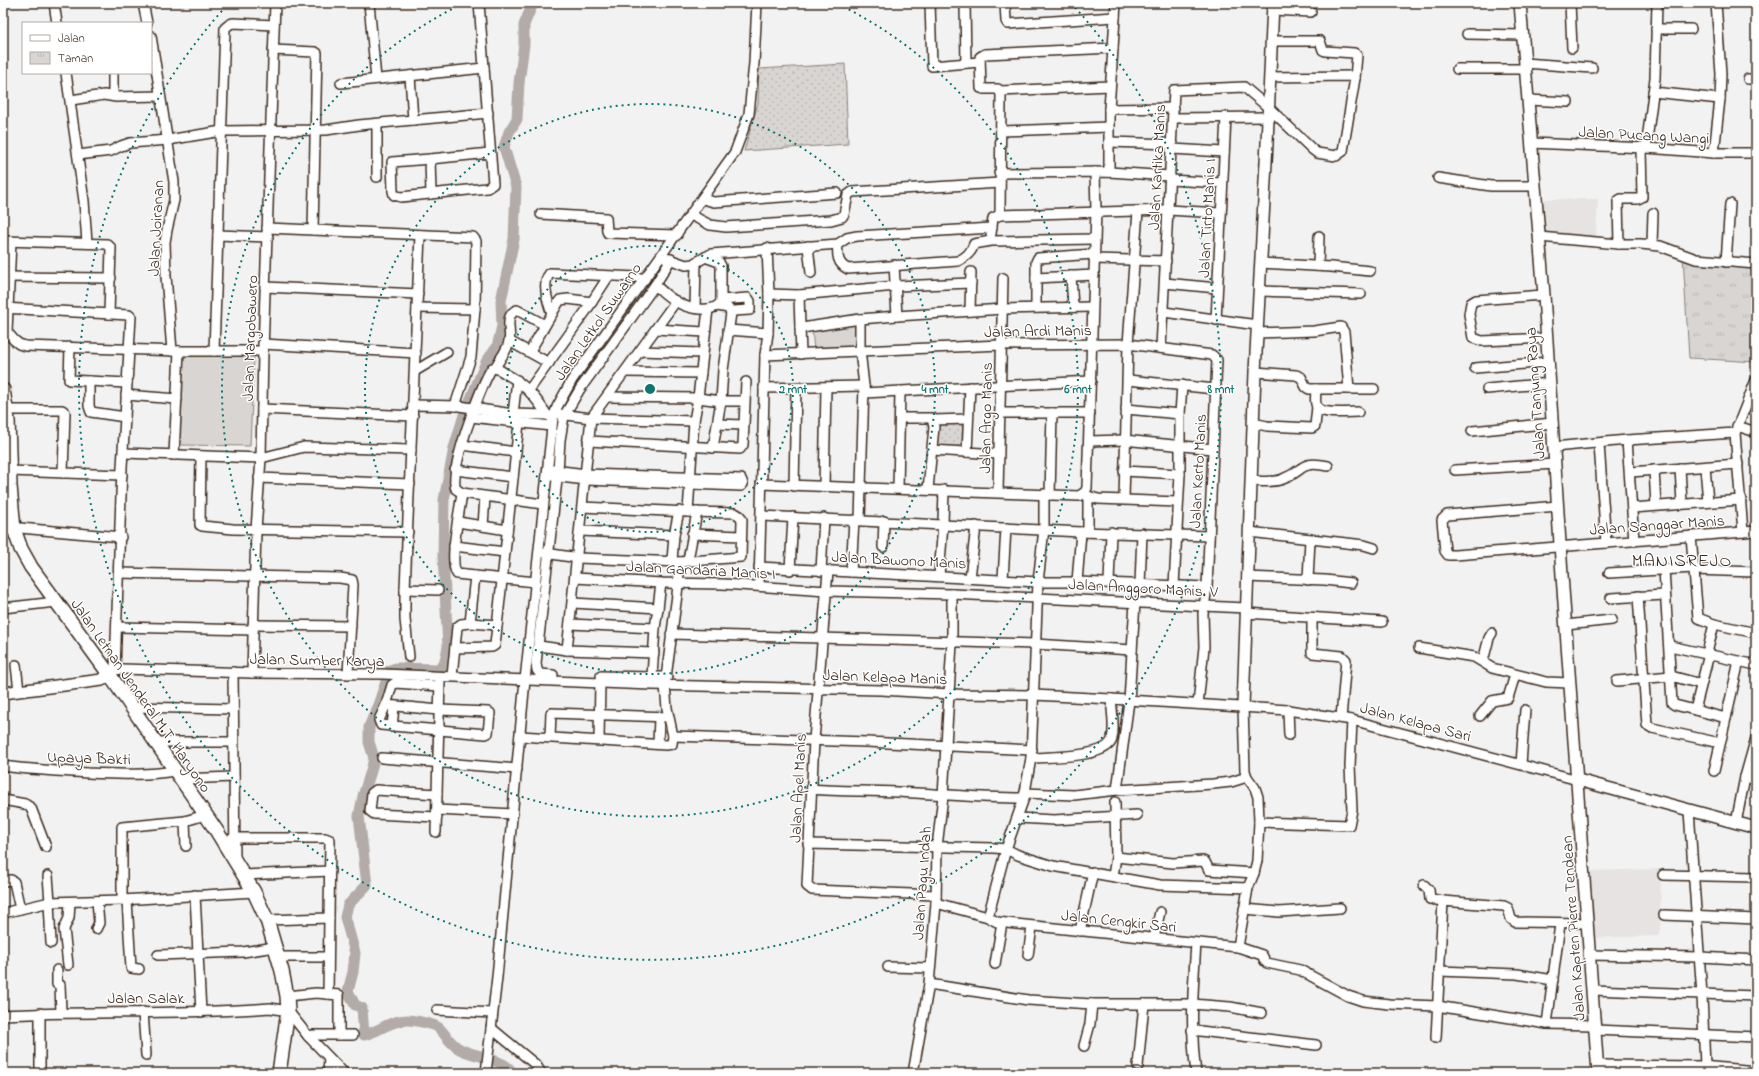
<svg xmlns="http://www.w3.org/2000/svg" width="1759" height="1076" font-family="'Indie Flower',sans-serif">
<defs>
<pattern id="grass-dots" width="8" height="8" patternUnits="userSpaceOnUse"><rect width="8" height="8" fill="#d8d5d2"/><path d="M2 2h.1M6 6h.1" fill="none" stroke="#bab7b4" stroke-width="1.8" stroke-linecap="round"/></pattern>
<pattern id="park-tufts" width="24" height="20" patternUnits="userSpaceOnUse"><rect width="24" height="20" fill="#d8d5d2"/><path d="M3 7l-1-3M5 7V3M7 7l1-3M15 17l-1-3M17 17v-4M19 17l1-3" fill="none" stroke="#bab7b4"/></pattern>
</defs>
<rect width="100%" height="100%" fill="#f3f2f2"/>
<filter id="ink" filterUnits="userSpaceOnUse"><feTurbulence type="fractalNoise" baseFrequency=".025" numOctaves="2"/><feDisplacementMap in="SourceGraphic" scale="8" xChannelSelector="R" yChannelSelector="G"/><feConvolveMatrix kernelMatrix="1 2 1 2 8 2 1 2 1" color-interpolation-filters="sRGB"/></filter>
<g filter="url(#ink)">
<g fill="#e6e3e2">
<polygon points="1542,199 1598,199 1596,236 1542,235"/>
<polygon points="1661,869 1660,936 1591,938 1588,871"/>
</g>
<g fill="url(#grass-dots)" stroke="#8a8078">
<polygon points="845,64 848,144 744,151 758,103 759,69"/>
<polygon points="967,420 966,449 933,448 935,421"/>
</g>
<polygon fill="url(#park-tufts)" stroke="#8a8078" points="1683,257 1756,265 1756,362 1689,358"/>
<g fill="#d8d5d2" stroke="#8a8078">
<polygon points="857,321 858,348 814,351 812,328"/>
<polygon points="180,353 254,356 250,446 179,445"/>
</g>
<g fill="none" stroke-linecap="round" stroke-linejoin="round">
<path stroke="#b2aba7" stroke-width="11" d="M512,1073c-4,-9 -16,-12 -25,-15 -9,-3 -21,-5 -29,-10 -9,-6 -12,-13 -19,-20 -4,-4 -26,-8 -32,-8 -17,0 -28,12 -43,15l-2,-27 -7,-3 -7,-14 5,-19 2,-19 -10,-36 3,-12 19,-20 -8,-69 4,-20 8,-25 3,-13 -5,-16v-15l9,-22 12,-35 6,-2 42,1 6,-4 4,-18 -5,-91 1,-56 10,-52 10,-33 22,-53 11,-15 5,-21 -1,-25 13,-62 2,-52 -12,-40 5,-15 8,-13 2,-36 5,-39v-19l9,-22"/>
<g stroke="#3b2a1e" stroke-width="12">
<g id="minor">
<polyline points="54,3 57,23"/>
<polyline points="143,3 147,23"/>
<polyline points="369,3 376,79"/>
<polyline points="479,3 493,184 487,188 401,197 394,195 393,191 392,162 430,159 490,153"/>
<polyline points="930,3 932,66 980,62"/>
<polyline points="965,3 966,63"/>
<polyline points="1005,3 1006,21 1008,24 1115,17"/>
<polyline points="1570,3 1572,48"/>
<polyline points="1272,10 1311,12"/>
<polyline points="1656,29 1691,29"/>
<polyline points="1467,34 1523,35"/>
<polyline points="151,36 174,182 174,200 167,230 165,242 166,276 172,351"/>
<polyline points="1271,41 1320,41 1323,50 1325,51 1354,53 1357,55 1355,78"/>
<polyline points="273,50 315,52 317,53 313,230"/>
<polyline points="1525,63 1592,68"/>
<polyline points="1457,69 1526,69"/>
<polyline points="66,73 84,201 87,243"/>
<polyline points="113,73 113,96"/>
<polyline points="410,76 413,120"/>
<polyline points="1748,79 1756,79"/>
<polyline points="341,83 484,68"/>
<polyline points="1000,91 1110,86"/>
<polyline points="1653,92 1720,99"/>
<polyline points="71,100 104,95 116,97 160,96"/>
<polyline points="1528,100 1568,102"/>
<polyline points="1109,109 1174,108"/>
<polyline points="1174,118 1268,117"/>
<polyline points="377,124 377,177"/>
<polyline points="1001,131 1109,127"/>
<polyline points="1109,142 1172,144"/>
<polyline points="1531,143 1646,148 1714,153 1756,153"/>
<polyline points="1646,148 1655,78 1657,3"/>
<polyline points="1172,149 1224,152"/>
<polyline points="1714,153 1720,99 1721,74 1716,3"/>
<polyline points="78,155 111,151 121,146 130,143 168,140 222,131 326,130 359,125 488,113"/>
<polyline points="430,159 431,194"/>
<polyline points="1109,172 1109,109 1116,3"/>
<polyline points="999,173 1109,172 1170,176"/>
<polyline points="1438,178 1491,186 1535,186"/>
<polyline points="1170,180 1222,183"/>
<polyline points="703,199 714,202 837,193"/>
<polyline points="541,214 606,218 607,231 608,233 677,235"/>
<polyline points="691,215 710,225 726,227 831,220 842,217 844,214 848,195 852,192 1000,183"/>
<polyline points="1000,215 1001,94 998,89 984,89 981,88 980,57 985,54 1113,48"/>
<polyline points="267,228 473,237 476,241 475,309 471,357 455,406"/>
<polyline points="991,234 993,218 1000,215 1168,210 1220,213"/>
<polyline points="218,235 268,237"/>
<polyline points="1539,237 1619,244 1641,244 1660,246 1696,259 1756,264"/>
<polyline points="3,241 107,244 111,248 109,314"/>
<polyline points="11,241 7,332 14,340 19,344 25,346 179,351 263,351"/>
<path d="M838,244c-1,10 -1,20 10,25l110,-8c8,-4 13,-8 16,-17l17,-3 103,-2"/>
<polyline points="1619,244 1618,201 1621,199 1638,199 1642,197 1641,147"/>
<polyline points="1652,245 1653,213"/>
<polyline points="808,246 811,273"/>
<polyline points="666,258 686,265 693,264 711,254 838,244 847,238 857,236 992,228"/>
<polyline points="1094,259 1166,261"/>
<polyline points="1726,262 1730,204"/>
<polyline points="1261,263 1331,267 1370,271"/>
<polyline points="894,265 897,316"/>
<polyline points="1318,266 1319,236"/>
<polyline points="1071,276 1073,307"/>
<polyline points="4,277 111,278"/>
<polyline points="1036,278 1094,275"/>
<polyline points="1165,283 1217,288"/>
<path d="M655,285c7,6 14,13 22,17 11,7 36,12 44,0v-36l-2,-4 -14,-5"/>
<polyline points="265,287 418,294"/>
<polyline points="1259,291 1361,294"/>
<polyline points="769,294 799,295 896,286 971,283"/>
<polyline points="799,295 800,327 802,328 860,319 897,316 1003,309 1092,307"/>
<polyline points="1544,295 1476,300 1471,303 1469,314 1473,338 1482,341 1547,338"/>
<polyline points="721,300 748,298 750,301 750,310 733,311 731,313"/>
<polyline points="3,308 129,315 131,317 122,467 115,670"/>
<polyline points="417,308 475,309"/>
<polyline points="695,308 696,262"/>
<polyline points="1036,308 1036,262 1038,258 1094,254"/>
<polyline points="970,311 971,272"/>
<polyline points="1164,312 1257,325"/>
<path d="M552,314c-4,-11 -11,-31 -2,-41l87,4 8,2"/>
<polyline points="860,319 860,350 864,386 860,520"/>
<polyline points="1216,320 1226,117"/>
<polyline points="800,327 801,354"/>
<polyline points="656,329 704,332"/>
<polyline points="728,330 768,333"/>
<polyline points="1257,333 1314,331 1341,327 1344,332 1349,389"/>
<polyline points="509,341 549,363"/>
<polyline points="263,344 416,353"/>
<polyline points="70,347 69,380 127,383"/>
<polyline points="1161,348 1174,90 1244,87 1269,108 1313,150 1317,153 1336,156 1343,151 1355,78 1352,76 1270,77"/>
<polyline points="214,351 225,28 230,24 233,23 274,25"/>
<polyline points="530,351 560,300 568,299 592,302"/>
<polyline points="640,351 702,353"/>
<polyline points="765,355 1001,345 1128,344 1212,355 1217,360 1207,587 1203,614 1204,647 1198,704"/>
<path d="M495,368c4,-8 12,-17 14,-26 3,-10 -6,-27 8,-32l28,15"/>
<polyline points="1475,368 1549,362"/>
<polyline points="415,371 447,352"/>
<polyline points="625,372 701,373"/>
<polyline points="1255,372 1296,375 1301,377 1306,387 1309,389 1374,389"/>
<polyline points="1128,380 1215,389"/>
<polyline points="89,381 89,406 91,412 125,417"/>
<polyline points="764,388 864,386"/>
<path d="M1316,389c0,5 -2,15 2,19 6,7 31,4 40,4"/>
<polyline points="1487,389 1550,383"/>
<polyline points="529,390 586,311 608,277"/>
<polyline points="864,393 1091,381"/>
<polyline points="126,395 177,399"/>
<polyline points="607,397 698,398 721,401 744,401"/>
<polyline points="413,405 459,406 513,414 547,415 551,417"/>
<polyline points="262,409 413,416"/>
<polyline points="1126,409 1180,414"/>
<polyline points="7,410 62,410 65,412 63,473"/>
<polyline points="1000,413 1090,413"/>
<polyline points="513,414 517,380"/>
<polyline points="559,414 591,418 694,421"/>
<polyline points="471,417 551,426"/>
<polyline points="900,418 932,418 934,427 928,489"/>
<polyline points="933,420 968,419"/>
<polyline points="1253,423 1267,426 1312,428 1315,426 1317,407"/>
<polyline points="717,424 743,425"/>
<polyline points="1737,426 1756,432"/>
<polyline points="1472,431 1553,423"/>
<polyline points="1627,440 1634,541"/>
<polyline points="588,441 740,449 743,445 746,382"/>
<polyline points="1089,441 1124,440 1213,449"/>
<polyline points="1599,444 1606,543"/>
<polyline points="462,445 516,452"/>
<polyline points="1554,447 1627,440 1735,433"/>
<polyline points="713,448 721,401 723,370 731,313 728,308 718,306"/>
<polyline points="932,450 998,454"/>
<polyline points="967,452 970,387"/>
<polyline points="124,453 261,458 304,447 411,450"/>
<polyline points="174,455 179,351"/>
<polyline points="201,456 200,525 202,526 233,529 408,532"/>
<polyline points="1705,467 1708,502"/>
<polyline points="1680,468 1682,503"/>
<polyline points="455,470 513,477"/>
<polyline points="1455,470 1555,464"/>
<polyline points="1654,470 1656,505"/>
<polyline points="10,471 122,475"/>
<polyline points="1124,471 1180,474"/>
<polyline points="1630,472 1738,464"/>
<polyline points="552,476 586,480 741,486 743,484 741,479 586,474 553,470"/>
<polyline points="259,478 410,484"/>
<path d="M1252,481c9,0 22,2 31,-2 22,-8 15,-19 45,-13"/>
<polyline points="761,484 1079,496 1085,492 1087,488 1096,211 1095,172"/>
<polyline points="794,486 796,388"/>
<polyline points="824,487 826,388"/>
<polyline points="898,488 900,392"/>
<polyline points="998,492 1003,278"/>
<path d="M462,493c-2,17 -14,69 -5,81l18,2"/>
<polyline points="1084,494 1088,496 1088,532"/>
<polyline points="1050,495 1052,413"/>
<polyline points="1088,496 1098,499 1178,502"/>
<polyline points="1124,499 1128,344 1138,211"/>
<path d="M543,504l-81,-11 -6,-4c-8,-16 25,-105 36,-121 6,0 10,3 14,6 19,10 30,24 41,41"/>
<polyline points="1558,506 1447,515 1442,520 1445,551 1448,555 1455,555 1756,531"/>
<polyline points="582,507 688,512 694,421 698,398 708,309"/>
<polyline points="1632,508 1741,500"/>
<polyline points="762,516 1081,532 1209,536"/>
<polyline points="458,522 507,530"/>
<polyline points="483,526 485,497"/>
<polyline points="3,530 20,528 121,537"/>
<polyline points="580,531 674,535"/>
<polyline points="1249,532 1364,545 1374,548"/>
<polyline points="1743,532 1735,433 1756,380"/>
<polyline points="692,534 741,536"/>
<polyline points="1691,536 1698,618 1714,624 1756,633"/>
<polyline points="454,546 505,552"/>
<polyline points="883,547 884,521"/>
<polyline points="545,553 578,558 680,562 741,557 742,520 740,516 735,513 688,512"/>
<polyline points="688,560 697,512"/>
<polyline points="672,561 674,535 679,511"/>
<polyline points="759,567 1038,582 1077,582 1207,587"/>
<polyline points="1664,569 1672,703 1675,705 1726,718"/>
<polyline points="790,570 793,517"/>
<polyline points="1694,570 1756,572"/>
<polyline points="821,571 824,518"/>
<polyline points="828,571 814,740 807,886 812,890 936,895"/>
<polyline points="851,572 854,520"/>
<polyline points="119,573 340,578 352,580 353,585 348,674"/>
<polyline points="1609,573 1694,568"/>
<polyline points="939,576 943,524 944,490"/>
<polyline points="1247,577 1325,580 1351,583"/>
<polyline points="575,578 661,583 723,584 827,591 952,594 1246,608"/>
<polyline points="970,578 976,526"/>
<polyline points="1003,579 1006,528"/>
<polyline points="1308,580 1310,539"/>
<polyline points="1077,582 1081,532"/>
<polyline points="1109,583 1111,532"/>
<polyline points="1140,585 1142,533"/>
<polyline points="759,586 765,355 768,333 769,294 767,248"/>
<polyline points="1174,586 1180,474 1180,414 1182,385"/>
<polyline points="405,589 438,590"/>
<polyline points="1638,596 1647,725 1652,728 1720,743"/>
<polyline points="1611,598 1665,595"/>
<polyline points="573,603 658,608 655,628 652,677 667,677"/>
<polyline points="3,608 56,602"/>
<polyline points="658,608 661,583"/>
<polyline points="1246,613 1382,622"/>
<polyline points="1312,618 1312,653 1342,656 1346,660 1341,718"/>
<polyline points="470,623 497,625"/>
<polyline points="570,624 655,628"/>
<polyline points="253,625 351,626"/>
<polyline points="1566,625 1612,620"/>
<polyline points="118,627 253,630"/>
<polyline points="671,634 1035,644 1132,650"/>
<polyline points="539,646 567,650 654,653"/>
<polyline points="1670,646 1756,665"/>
<polyline points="455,648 492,647 495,645 519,423"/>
<polyline points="1419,648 1474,657 1492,668 1546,682 1570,683"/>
<polyline points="567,650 591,418 676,301"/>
<polyline points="1707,653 1714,624"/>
<polyline points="409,657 405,619 405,589 420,235"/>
<polyline points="1483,661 1489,638 1492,633"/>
<polyline points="16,665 19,691"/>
<polyline points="233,672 235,861"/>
<polyline points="252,673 256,530 261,458 263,351 275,3"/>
<polyline points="109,674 115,670 122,669 252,673 383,674 651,685 881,690 950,694 1034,695 1111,699 1288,710 1352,720 1578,780"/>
<polyline points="553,675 540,674 537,670 536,663 558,471 560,440 564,416 580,389 655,285 671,259"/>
<polyline points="452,676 457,627 461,624 470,623 475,576 536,582"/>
<polyline points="601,676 652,677"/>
<polyline points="1617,681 1671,676 1701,684"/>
<polyline points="386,705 379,720 381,725 486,734 488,733 490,713 488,712 439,710 386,705 392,685 395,683 439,686"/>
<polyline points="131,707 233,709"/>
<polyline points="1288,710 1289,735"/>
<polyline points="1695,710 1709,654"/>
<polyline points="1480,716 1492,701 1508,698 1515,675"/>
<polyline points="392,727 394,707"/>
<polyline points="520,736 666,745 672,744 673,736 667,708 665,685 677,595 680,562"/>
<polyline points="673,736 867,742 1032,750"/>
<polyline points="550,737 551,713 669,717"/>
<polyline points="599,740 600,682"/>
<polyline points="154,742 233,742"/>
<polyline points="658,744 659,717"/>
<polyline points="382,758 517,769"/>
<path d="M1031,758c16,-1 77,0 81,-19 3,-12 0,-28 -1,-40"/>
<polyline points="1521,764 1525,710"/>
<path d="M3,766c28,4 57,5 85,7 29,1 57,3 86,-2"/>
<polyline points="1714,771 1739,661"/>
<polyline points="1745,777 1756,780"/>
<polyline points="180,779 234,777"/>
<path d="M812,789c29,3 57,1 86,3 42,2 84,6 126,6"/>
<polyline points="1117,790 1129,701 1135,602"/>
<polyline points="1025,793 1074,795 1117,790 1213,784 1231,782 1247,777"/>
<polyline points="3,800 25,804 31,808 46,847"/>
<polyline points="437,810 513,814"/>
<polyline points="1689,811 1702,995 1705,1066"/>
<polyline points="437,817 374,814 370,811 372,793 376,790 437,794"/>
<polyline points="1018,818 1054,820 1137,815"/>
<polyline points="185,821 186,846"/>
<polyline points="1259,822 1349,825 1352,810 1350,766 1352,720"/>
<polyline points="1736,823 1745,777 1756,738"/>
<polyline points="436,832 440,680"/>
<polyline points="223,841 235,838 325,838 330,840 328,994"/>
<polyline points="808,844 994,848 1006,849 1018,855 1053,866 1160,885 1248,888"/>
<polyline points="1116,857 1173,863 1203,861 1205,862 1209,870 1254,873"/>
<polyline points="243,875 330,871"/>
<polyline points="1663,875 1756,877"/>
<polyline points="48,876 50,902"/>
<polyline points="1113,876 1116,857 1115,802"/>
<polyline points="3,881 11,880 14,882 20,909"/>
<polyline points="1424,885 1429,890 1430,899 1443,901"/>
<polyline points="195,895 201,1012"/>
<polyline points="122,900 122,827 185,821 205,815"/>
<polyline points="127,900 131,968 139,969"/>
<polyline points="49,902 51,943"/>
<polyline points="936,903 988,917 997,922 1238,947 1262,955 1265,961 1267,963 1300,970 1348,996 1363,1001 1389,1004 1437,1006 1547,1024 1594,1025"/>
<polyline points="1244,909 1279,912 1340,908"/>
<polyline points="3,913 50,902 122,900 254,892"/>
<polyline points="1664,915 1756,919"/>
<polyline points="988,917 1006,849 1024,798 1031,758 1038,582 1044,529 1044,494"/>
<polyline points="267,920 329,918"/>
<polyline points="96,929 99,923 97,901"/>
<polyline points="1080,931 1093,872"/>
<polyline points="1154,938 1160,912"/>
<polyline points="1238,947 1248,888 1254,873 1257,861 1259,822 1258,797 1255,788 1247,777 1245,771 1243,707"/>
<polyline points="158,955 243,952 275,947"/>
<polyline points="1028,955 1032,927"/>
<polyline points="1589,955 1700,957 1756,960"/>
<polyline points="278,957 328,957"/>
<polyline points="995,964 1002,923"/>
<polyline points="68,965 64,929 69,918 70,902"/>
<polyline points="888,967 930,968"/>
<polyline points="57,970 57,984 60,985 61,1013"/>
<polyline points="1439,971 1517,974 1553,980"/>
<polyline points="929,984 1028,1000 1092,1004 1192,1004 1230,1007 1262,1013"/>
<polyline points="1592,990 1756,996"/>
<polyline points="287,996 316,993 339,995 339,1035"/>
<polyline points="437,1010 492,1013"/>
<polyline points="143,1012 146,1055"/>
<path d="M3,1015c89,-4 178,0 267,-7l18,3 20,25 36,37"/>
<polyline points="1547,1024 1560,924"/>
<polyline points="491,1028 536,1065 541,1073"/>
<polyline points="1192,1030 1316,1045"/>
<polyline points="1595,1030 1756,1037"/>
<polyline points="308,1036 314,1035 353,1035"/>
<polyline points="1436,1038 1443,901 1504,906 1508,908 1511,919 1515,922 1588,923"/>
<polyline points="1084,1046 1090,1024 1092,1004"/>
<polyline points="1598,1065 1702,1066 1756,1071"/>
<polyline points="1138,1066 1144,1004"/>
<polyline points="40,1073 40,1013"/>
<polyline points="328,1073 329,1058"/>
<polyline points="486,1073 497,977 525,680 553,418 557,407 572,380 735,152 749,114 754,63 757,3"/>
<polyline points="913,1073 929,984 936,903 937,847 943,796 952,643 952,594"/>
<path d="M1196,1073c-6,-43 -3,-86 0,-130"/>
</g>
</g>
<g stroke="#3b2a1e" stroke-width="14">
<g id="major">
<polyline points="1520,3 1544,295 1562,575 1598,1073"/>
<polyline points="3,693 102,680 109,674"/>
<polyline points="1243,707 1255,372 1267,143 1273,3"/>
<polyline points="1578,780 1756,828"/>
</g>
</g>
<g stroke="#3b2a1e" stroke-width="16">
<polyline id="highway" points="3,390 8,420 10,486 14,529 21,549 31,567 109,674 216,830 254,892 267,920 282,971 287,996 288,1011 279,1073"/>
</g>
<use href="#minor" stroke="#fff" stroke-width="9"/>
<use href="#major" stroke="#fff" stroke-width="11"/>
<use href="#highway" stroke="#fff" stroke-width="13"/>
</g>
</g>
<g fill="none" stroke="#0f766e" stroke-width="2" stroke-dasharray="2 4">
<circle cx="650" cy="389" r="143"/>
<circle cx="650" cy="389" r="285"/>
<path d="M838 4A428 428 0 1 1 462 4"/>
<path d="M1071 3A571 571 0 1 1 229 3"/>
</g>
<g text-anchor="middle" stroke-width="3" stroke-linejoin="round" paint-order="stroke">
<g font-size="16" fill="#3b2a1e" stroke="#fff">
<text transform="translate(1644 134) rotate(3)" y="6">Jalan Pucang Wangi</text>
<text transform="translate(1156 167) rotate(-87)" y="6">Jalan Kartika Manis</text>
<text transform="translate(1206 218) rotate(-87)" y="6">Jalan Tirto Manis I</text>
<text transform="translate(155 228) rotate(-87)" y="6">Jalan Joiranan</text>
<text transform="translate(597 321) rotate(-55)" y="6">Jalan Letkol Suwarno</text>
<text transform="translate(1038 330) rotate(-1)" y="6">Jalan Ardi Manis</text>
<text transform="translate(249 338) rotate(-88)" y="6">Jalan Margobawero</text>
<text transform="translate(1534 393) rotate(-94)" y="6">Jalan Tanjung Raya</text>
<text transform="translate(985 418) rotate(-89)" y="6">Jalan Argo Manis</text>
<text transform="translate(1197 471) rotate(-87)" y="6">Jalan Kerto Manis</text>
<text transform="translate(1657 524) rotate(-4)" y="6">Jalan Sanggar Manis</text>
<text transform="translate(899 559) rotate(3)" y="6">Jalan Bawono Manis</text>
<text transform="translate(701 569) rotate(3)" y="6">Jalan Gandaria Manis I</text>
<text transform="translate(1143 587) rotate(3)" y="6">Jalan Anggoro Manis. V</text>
<text transform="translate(317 659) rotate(1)" y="6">Jalan Sumber Karya</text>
<text transform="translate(885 676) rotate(2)" y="6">Jalan Kelapa Manis</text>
<text transform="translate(142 695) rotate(55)" y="6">Jalan Letnan Jenderal M.T. Haryono</text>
<text transform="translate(1416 721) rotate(15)" y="6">Jalan Kelapa Sari</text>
<text transform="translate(89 757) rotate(2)" y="6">Upaya Bakti</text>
<text transform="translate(797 788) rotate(-87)" y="6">Jalan Apel Manis</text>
<text transform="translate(921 883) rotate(-86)" y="6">Jalan Pagu Indah</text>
<text transform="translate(1119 920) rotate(6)" y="6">Jalan Cengkir Sari</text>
<text transform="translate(1572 928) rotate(-94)" y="6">Jalan Kapten Pierre Tendean</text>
<text x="146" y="1003">Jalan Salak</text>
</g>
<g font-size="18" letter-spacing="1" fill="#3b2a1e" stroke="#fff">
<text x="1682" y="566">MANISREJO</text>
</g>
</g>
<circle cx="650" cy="389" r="6" fill="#0f766e" stroke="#fff" stroke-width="2"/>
<g font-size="12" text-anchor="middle" font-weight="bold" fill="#0f766e" stroke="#fff" stroke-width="3" stroke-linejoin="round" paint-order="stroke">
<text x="793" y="393">2 mnt</text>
<text x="935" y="393">4 mnt</text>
<text x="1078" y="393">6 mnt</text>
<text x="1221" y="393">8 mnt</text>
</g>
<rect width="1759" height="1076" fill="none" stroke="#fff" stroke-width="16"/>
<rect x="8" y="8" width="1743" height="1060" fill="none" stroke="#3b2a1e" stroke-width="1.5" filter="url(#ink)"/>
<rect x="22" y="22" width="130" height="52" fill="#ffffff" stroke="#b1aaa5"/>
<rect x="30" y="35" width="20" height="6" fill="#ffffff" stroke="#b1aaa5"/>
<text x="58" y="42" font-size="12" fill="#3b2a1e">Jalan</text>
<rect x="30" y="52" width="20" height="12" fill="url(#park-tufts)" stroke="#b1aaa5"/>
<text x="58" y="62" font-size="12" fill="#3b2a1e">Taman</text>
</svg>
